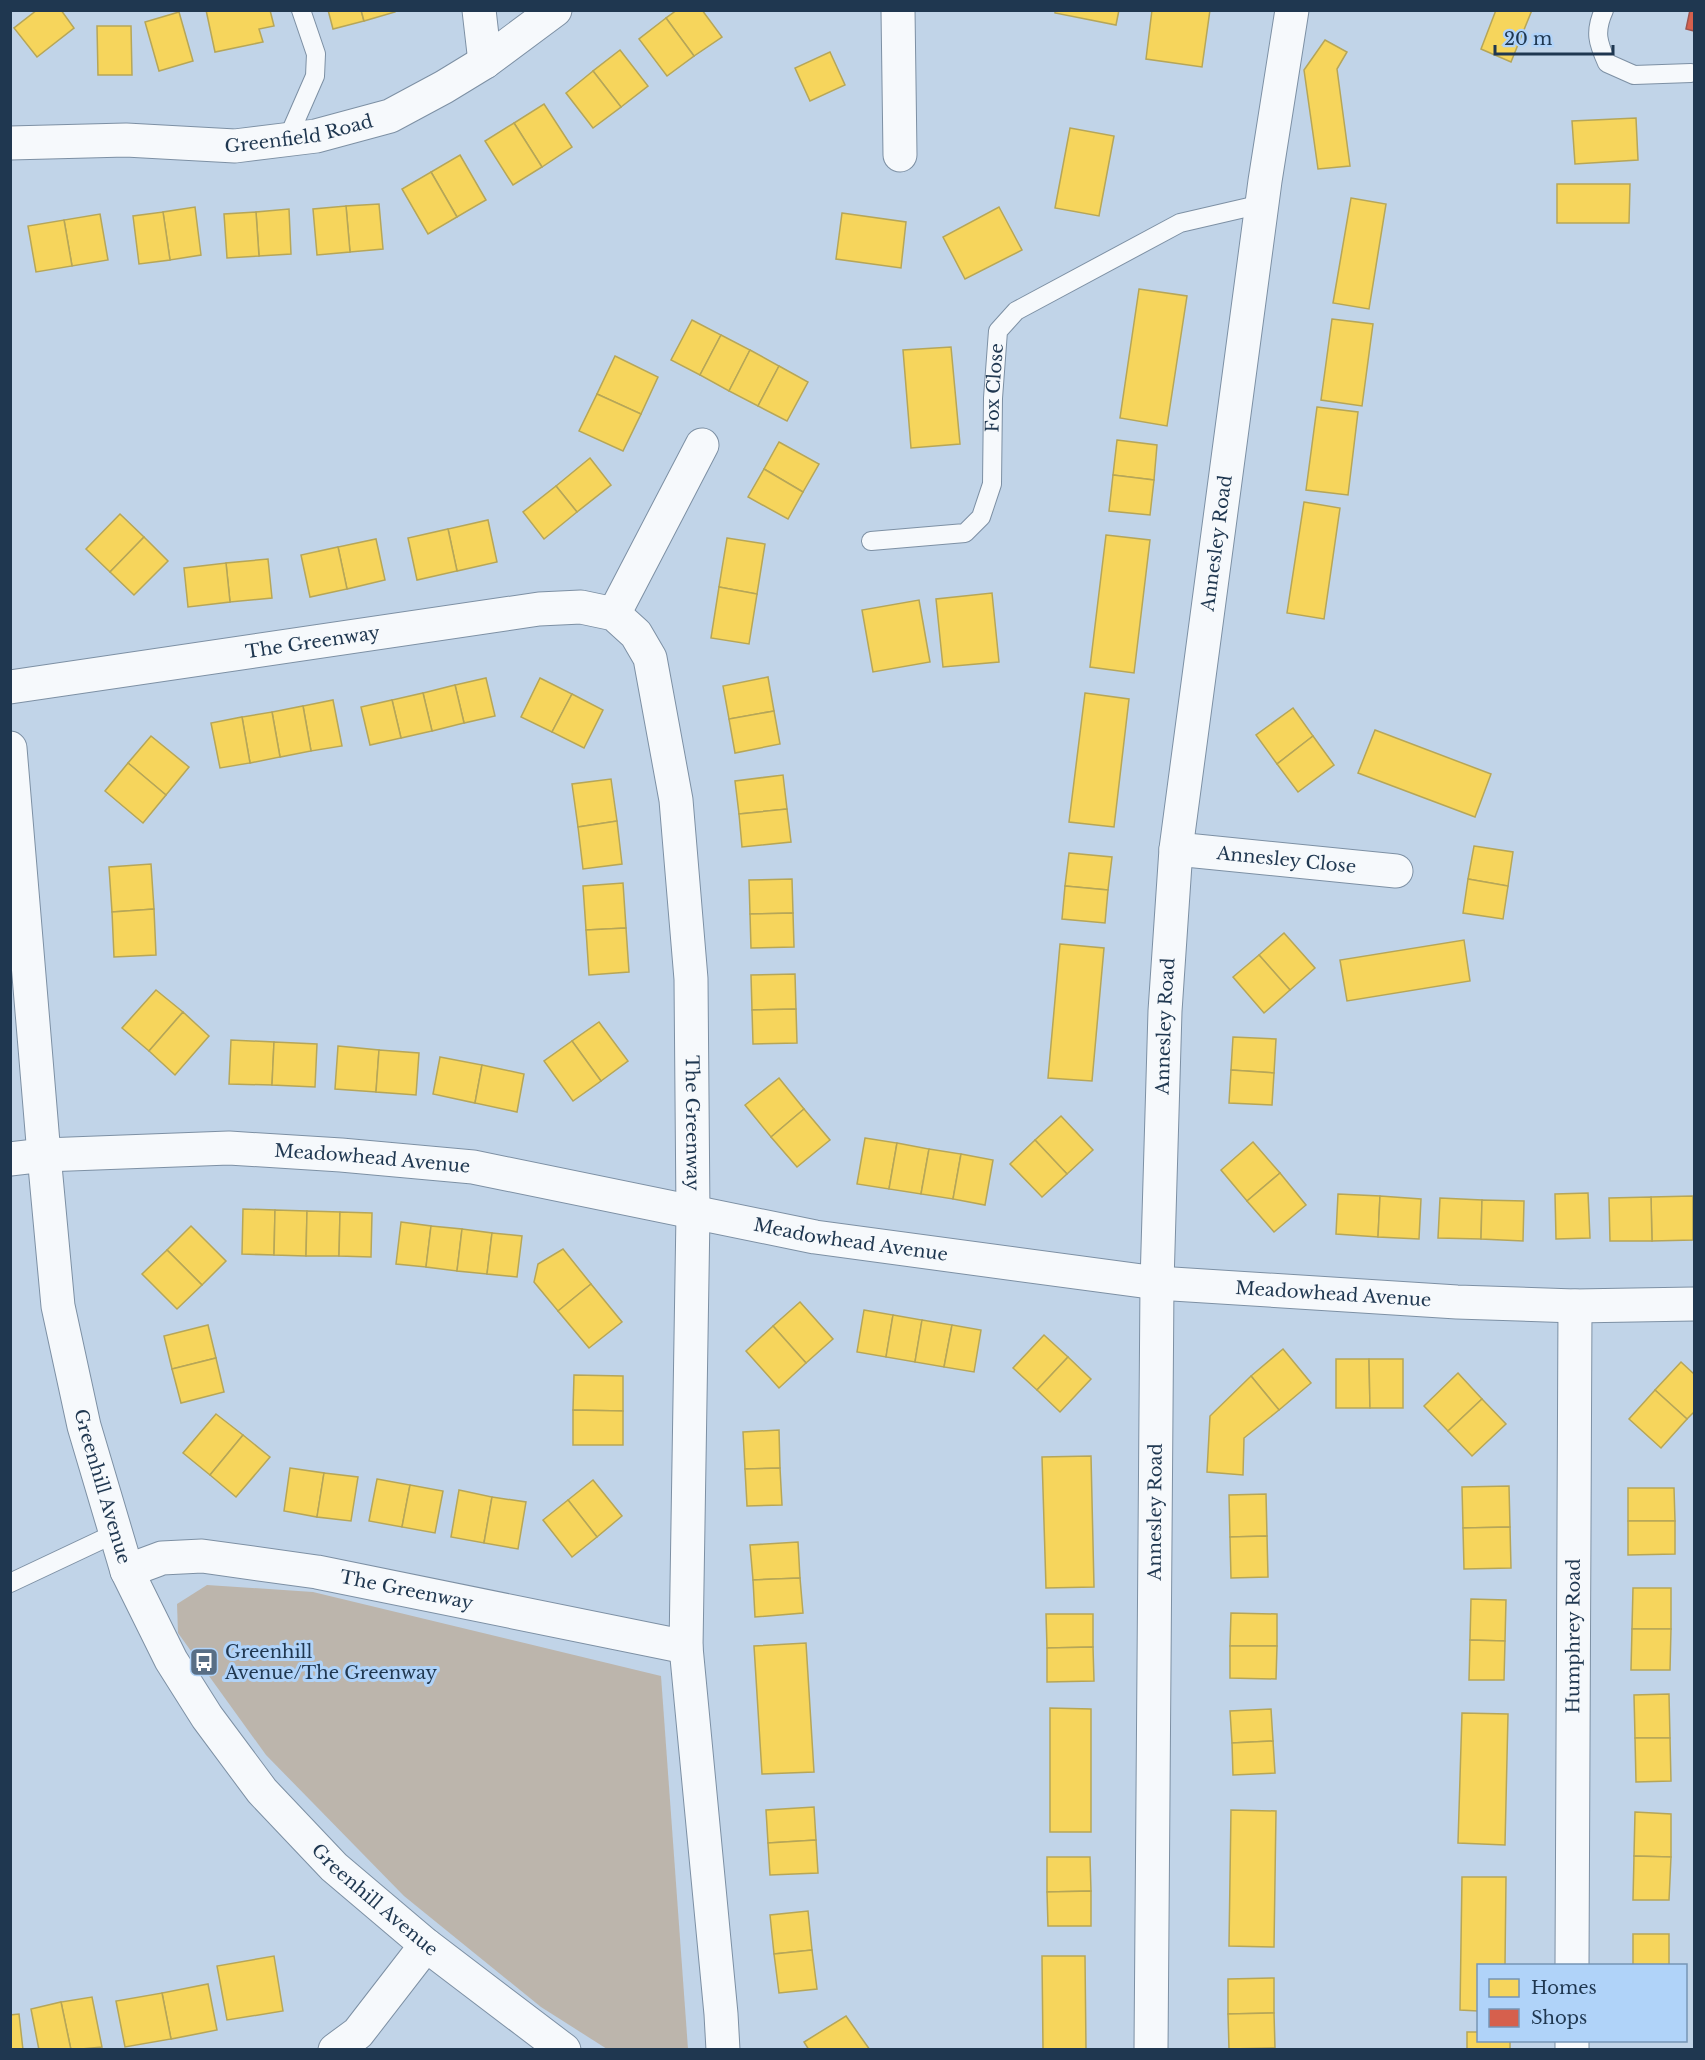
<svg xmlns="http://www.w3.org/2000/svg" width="1705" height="2060" font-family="'Libre Baskerville',serif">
<rect width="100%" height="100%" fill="#c1d4e8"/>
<polygon fill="#bcb5ac" points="207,1585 313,1592 661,1676 688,2049 607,2049 541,2007 404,1896 266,1755 178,1633 177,1604"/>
<g fill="#f6d55c" stroke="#b6a658" stroke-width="1.5">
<polygon points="37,10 61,10 74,28 37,57 14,28"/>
<polygon points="206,10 270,10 274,26 259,29 263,42 215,52"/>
<polygon points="328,10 361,10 364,21 333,29"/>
<polygon points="361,10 395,10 395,12 364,21"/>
<polygon points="677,10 702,10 722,37 694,56 666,18"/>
<polygon points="1055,10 1119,10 1116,25 1055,13"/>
<polygon points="1152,10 1210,10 1202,67 1146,59"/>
<polygon points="1496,10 1532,10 1511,62 1481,49"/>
<polygon points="179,12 193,61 159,71 145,22"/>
<polygon points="666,18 694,56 667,76 639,39"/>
<polygon points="97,26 131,26 132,75 98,75"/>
<polygon points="1325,40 1347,52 1337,69 1350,166 1318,169 1304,70"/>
<polygon points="620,50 648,86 621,107 593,71"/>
<polygon points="830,52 845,85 810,101 795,68"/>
<polygon points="593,71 621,107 593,128 566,93"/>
<polygon points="544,104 572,147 542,167 514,123"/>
<polygon points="1636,118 1638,160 1575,164 1572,121"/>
<polygon points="514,123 542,167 513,185 485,141"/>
<polygon points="1070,128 1114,136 1099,216 1055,208"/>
<polygon points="460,155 486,200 457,217 431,172"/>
<polygon points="431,172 457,217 428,234 402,189"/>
<polygon points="1557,184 1630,184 1629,223 1557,223"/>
<polygon points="1351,198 1386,204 1369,309 1333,303"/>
<polygon points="379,204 383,249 350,252 346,206"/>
<polygon points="346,206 350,252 317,255 313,209"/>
<polygon points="195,207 201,255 170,260 163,212"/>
<polygon points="999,207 1022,250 965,279 943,237"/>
<polygon points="289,209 291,254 259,256 256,212"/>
<polygon points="163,212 170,260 139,264 133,216"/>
<polygon points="256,212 259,256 227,258 224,214"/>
<polygon points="842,213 906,222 901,268 836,259"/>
<polygon points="100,214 108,260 72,266 64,220"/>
<polygon points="64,220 72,266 36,272 28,226"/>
<polygon points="1139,289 1187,296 1167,426 1120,418"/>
<polygon points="1332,319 1373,324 1362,406 1321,400"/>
<polygon points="692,320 721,335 700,375 671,360"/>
<polygon points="721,335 750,350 729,391 700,375"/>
<polygon points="951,347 960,444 911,448 903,350"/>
<polygon points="750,350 779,366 758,406 729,391"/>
<polygon points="615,356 658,377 641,414 597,394"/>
<polygon points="779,366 808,382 787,421 758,406"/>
<polygon points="597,394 641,414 623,451 579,431"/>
<polygon points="1317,407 1358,412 1348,495 1306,490"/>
<polygon points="1117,440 1157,445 1154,480 1113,475"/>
<polygon points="779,442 819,464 803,492 764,469"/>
<polygon points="590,458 611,485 577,512 556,486"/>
<polygon points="764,469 803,492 788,519 748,497"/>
<polygon points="1113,475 1154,480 1150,515 1109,511"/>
<polygon points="556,486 577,512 544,539 523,512"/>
<polygon points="1304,502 1340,508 1324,619 1287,613"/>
<polygon points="120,514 144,537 110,572 86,549"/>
<polygon points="488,520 497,562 457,571 448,529"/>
<polygon points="448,529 457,571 417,580 408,538"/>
<polygon points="1106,535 1150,540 1134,673 1090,667"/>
<polygon points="144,537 168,561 134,595 110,572"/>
<polygon points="727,538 765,544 757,594 719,587"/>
<polygon points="376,539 385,580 347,589 338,547"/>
<polygon points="338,547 347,589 310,597 301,555"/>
<polygon points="268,559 272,598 230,602 226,563"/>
<polygon points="226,563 230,602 188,607 184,568"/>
<polygon points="719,587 757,594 749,644 711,638"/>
<polygon points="992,593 999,662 943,667 936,599"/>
<polygon points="919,600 930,662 873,672 862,610"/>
<polygon points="768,677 774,711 729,719 723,686"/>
<polygon points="486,678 495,716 464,723 455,685"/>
<polygon points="540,678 572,694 552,732 521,717"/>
<polygon points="455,685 464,723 432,731 423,693"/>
<polygon points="423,693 432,731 401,738 392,700"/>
<polygon points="1085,693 1129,699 1114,827 1069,822"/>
<polygon points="572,694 603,710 584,748 552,732"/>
<polygon points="333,700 342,746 311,751 303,706"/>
<polygon points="392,700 401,738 370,745 361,707"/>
<polygon points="303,706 311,751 280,757 272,712"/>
<polygon points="1293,708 1313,736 1277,764 1256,735"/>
<polygon points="774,711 780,744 735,753 729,719"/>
<polygon points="272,712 280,757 250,763 242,717"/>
<polygon points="242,717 250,763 220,768 211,723"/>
<polygon points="1375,730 1491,774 1475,817 1358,773"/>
<polygon points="151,736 189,767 166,795 128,763"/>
<polygon points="1313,736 1334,765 1298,792 1277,764"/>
<polygon points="128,763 166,795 143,823 105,791"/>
<polygon points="783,775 787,809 739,814 735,781"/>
<polygon points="611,779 617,821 578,827 572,784"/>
<polygon points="787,809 791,842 742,847 739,814"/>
<polygon points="617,821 622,864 583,869 578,827"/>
<polygon points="1474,846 1513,852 1508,886 1468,879"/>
<polygon points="1069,853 1112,857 1108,890 1065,886"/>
<polygon points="151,864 154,909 112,912 109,867"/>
<polygon points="792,879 793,913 750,914 749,880"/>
<polygon points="1468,879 1508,886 1503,919 1463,913"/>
<polygon points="623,883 626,928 586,930 583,886"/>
<polygon points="1065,886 1108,890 1105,923 1062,919"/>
<polygon points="154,909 156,955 114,957 112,912"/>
<polygon points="793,913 794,947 751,948 750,914"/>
<polygon points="626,928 629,972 589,975 586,930"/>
<polygon points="1284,933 1315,968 1290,990 1259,955"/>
<polygon points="1464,940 1470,981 1347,1001 1340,960"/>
<polygon points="1060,944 1104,948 1092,1081 1048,1078"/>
<polygon points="1259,955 1290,990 1264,1013 1233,977"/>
<polygon points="795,974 796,1009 752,1010 751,975"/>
<polygon points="156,990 183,1012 149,1051 122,1028"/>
<polygon points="796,1009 797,1043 753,1044 752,1010"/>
<polygon points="183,1012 209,1036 175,1075 149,1051"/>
<polygon points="599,1022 628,1061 601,1081 572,1041"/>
<polygon points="1233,1037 1276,1039 1274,1073 1231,1070"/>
<polygon points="231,1040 274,1042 272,1085 229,1084"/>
<polygon points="572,1041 601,1081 573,1101 544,1061"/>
<polygon points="274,1042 317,1044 315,1087 272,1085"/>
<polygon points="338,1046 379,1050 376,1092 335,1089"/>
<polygon points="379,1050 419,1053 416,1095 376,1092"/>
<polygon points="440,1057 482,1065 475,1103 433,1094"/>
<polygon points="482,1065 524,1074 517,1112 475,1103"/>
<polygon points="1231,1070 1274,1073 1272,1105 1229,1103"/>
<polygon points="779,1078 804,1109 771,1137 745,1105"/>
<polygon points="804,1109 830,1140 797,1167 771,1137"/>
<polygon points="1061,1116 1093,1150 1067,1174 1035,1140"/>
<polygon points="865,1138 897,1143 889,1189 857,1184"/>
<polygon points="1035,1140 1067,1174 1042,1197 1010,1164"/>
<polygon points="1253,1142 1280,1173 1247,1201 1221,1170"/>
<polygon points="897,1143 929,1149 921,1194 889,1189"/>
<polygon points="929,1149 961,1154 953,1199 921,1194"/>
<polygon points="961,1154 993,1160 985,1205 953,1199"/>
<polygon points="1280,1173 1306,1205 1274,1232 1247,1201"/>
<polygon points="1588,1193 1590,1238 1556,1239 1555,1194"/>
<polygon points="1338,1194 1380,1196 1378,1237 1336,1234"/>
<polygon points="1380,1196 1421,1199 1419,1239 1378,1237"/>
<polygon points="1693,1196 1693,1240 1652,1241 1651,1197"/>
<polygon points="1651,1197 1652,1241 1610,1241 1609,1198"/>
<polygon points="1440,1198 1482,1200 1481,1239 1438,1238"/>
<polygon points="1482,1200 1524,1201 1523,1241 1481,1239"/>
<polygon points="243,1209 275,1210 274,1255 242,1254"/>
<polygon points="275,1210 307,1211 306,1256 274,1255"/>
<polygon points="307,1211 340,1212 339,1256 306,1256"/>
<polygon points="340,1212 372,1213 371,1257 339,1256"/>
<polygon points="401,1222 431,1226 426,1267 396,1264"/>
<polygon points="191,1226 226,1261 202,1285 167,1250"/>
<polygon points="431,1226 462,1229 457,1271 426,1267"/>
<polygon points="462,1229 492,1233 487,1274 457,1271"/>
<polygon points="492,1233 522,1236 517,1277 487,1274"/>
<polygon points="563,1249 591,1284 558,1311 534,1282 538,1264"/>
<polygon points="167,1250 202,1285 177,1309 142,1274"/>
<polygon points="591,1284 622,1322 589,1348 558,1311"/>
<polygon points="800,1302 833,1339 806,1363 773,1326"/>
<polygon points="864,1310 893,1315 886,1357 857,1352"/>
<polygon points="893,1315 922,1320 915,1362 886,1357"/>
<polygon points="922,1320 952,1325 944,1367 915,1362"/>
<polygon points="208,1325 216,1358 172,1369 164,1336"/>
<polygon points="952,1325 981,1330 974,1372 944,1367"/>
<polygon points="773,1326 806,1363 779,1388 746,1351"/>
<polygon points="1044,1335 1068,1357 1037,1390 1013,1368"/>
<polygon points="1283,1349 1311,1383 1279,1410 1251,1376"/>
<polygon points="1068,1357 1091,1379 1060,1412 1037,1390"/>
<polygon points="216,1358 224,1392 181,1403 172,1369"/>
<polygon points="1336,1359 1369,1359 1370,1408 1336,1408"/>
<polygon points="1369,1359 1403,1359 1403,1408 1370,1408"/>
<polygon points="1681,1362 1694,1374 1694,1412 1687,1419 1655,1390"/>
<polygon points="1458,1373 1482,1399 1448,1431 1424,1406"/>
<polygon points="574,1375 623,1376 623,1411 573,1410"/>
<polygon points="1251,1376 1279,1410 1244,1438 1243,1475 1207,1472 1210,1416"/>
<polygon points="1655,1390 1687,1419 1661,1448 1629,1419"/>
<polygon points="1482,1399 1506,1424 1472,1456 1448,1431"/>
<polygon points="573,1410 623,1411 623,1445 573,1445"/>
<polygon points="216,1414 243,1435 210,1475 183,1453"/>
<polygon points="779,1430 780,1468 745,1469 743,1432"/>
<polygon points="243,1435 270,1457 236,1497 210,1475"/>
<polygon points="1091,1456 1094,1587 1046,1588 1042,1457"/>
<polygon points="290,1468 324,1473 317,1517 284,1511"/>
<polygon points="780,1468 782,1505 747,1506 745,1469"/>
<polygon points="324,1473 358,1477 351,1521 317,1517"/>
<polygon points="377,1479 410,1485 402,1527 369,1521"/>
<polygon points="593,1480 622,1516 597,1537 568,1500"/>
<polygon points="410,1485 443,1491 435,1533 402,1527"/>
<polygon points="1509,1486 1510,1527 1463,1528 1462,1487"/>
<polygon points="1628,1488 1674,1488 1675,1521 1628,1521"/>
<polygon points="459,1490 492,1497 484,1543 451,1537"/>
<polygon points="1266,1494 1267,1536 1230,1537 1229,1495"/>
<polygon points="492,1497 526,1502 518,1549 484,1543"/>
<polygon points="568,1500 597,1537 572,1557 543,1520"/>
<polygon points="1628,1521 1675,1521 1675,1554 1628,1555"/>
<polygon points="1510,1527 1511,1568 1464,1569 1463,1528"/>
<polygon points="1267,1536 1268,1577 1231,1578 1230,1537"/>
<polygon points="798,1542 800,1578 753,1580 750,1545"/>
<polygon points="800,1578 803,1613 755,1617 753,1580"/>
<polygon points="1633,1588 1671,1588 1671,1629 1632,1629"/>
<polygon points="1471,1599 1506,1600 1505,1641 1470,1640"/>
<polygon points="1231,1613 1277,1614 1277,1646 1230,1646"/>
<polygon points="1046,1614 1093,1614 1093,1647 1047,1648"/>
<polygon points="1632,1629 1671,1629 1670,1670 1631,1670"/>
<polygon points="1470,1640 1505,1641 1504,1680 1469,1680"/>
<polygon points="806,1643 814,1772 762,1774 754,1646"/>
<polygon points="1230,1646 1277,1646 1276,1679 1230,1678"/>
<polygon points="1093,1647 1094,1681 1047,1682 1047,1648"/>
<polygon points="1669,1694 1670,1738 1635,1738 1634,1695"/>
<polygon points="1050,1708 1091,1709 1091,1832 1050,1832"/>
<polygon points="1271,1709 1273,1741 1232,1743 1230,1711"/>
<polygon points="1462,1713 1508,1714 1505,1845 1458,1843"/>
<polygon points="1635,1738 1670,1738 1671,1781 1636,1782"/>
<polygon points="1273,1741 1275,1773 1233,1775 1232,1743"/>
<polygon points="814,1807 816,1840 768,1843 766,1810"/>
<polygon points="1231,1810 1276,1811 1274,1947 1229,1946"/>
<polygon points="1635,1812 1671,1814 1671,1857 1634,1856"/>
<polygon points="816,1840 818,1873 770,1875 768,1843"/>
<polygon points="1634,1856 1671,1857 1669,1900 1633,1900"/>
<polygon points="1047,1857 1090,1857 1091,1891 1047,1892"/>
<polygon points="1462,1877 1506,1877 1505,1966 1478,1966 1478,2011 1460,2010"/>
<polygon points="1091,1891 1091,1926 1048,1926 1047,1892"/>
<polygon points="808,1911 812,1950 774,1954 770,1915"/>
<rect x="1633" y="1934" width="36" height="32"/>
<polygon points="812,1950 817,1989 779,1993 774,1954"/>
<polygon points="274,1956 283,2011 227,2020 217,1966"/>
<polygon points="1042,1956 1085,1956 1086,2050 1043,2050"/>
<polygon points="1274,1978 1274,2013 1228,2014 1228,1979"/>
<polygon points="208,1984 217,2030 171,2039 162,1993"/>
<polygon points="162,1993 171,2039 125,2047 116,2001"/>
<polygon points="92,1997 102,2047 71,2050 61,2002"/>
<polygon points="61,2002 71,2050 39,2050 31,2009"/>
<polygon points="1274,2013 1275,2048 1229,2049 1228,2014"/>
<polygon points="19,2014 23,2050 10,2050 10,2015"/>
<polygon points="846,2016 870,2050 809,2050 804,2042"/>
<polygon points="1467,2032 1478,2032 1478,2040 1510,2040 1510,2050 1467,2050"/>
</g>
<polygon fill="#d6604d" stroke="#9f544e" stroke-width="1.5" points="1690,10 1694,10 1694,31 1686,29"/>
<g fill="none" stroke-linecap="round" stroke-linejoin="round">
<g stroke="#7d90a4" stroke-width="20">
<g id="lane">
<path d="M1604,10c-10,22 -6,33 3,53l27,12 57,-2"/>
<polyline points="287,140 315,76 316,54 301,10"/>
<path id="s1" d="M871,541l94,-8 16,-16 11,-33 1,-86 5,-67 18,-20 164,-88 82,-19"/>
<polyline points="10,1583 116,1533"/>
</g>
</g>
<g stroke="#7d90a4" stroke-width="35">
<g id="street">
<polyline points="479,10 485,62"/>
<polyline points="898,10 900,155"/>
<path id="s2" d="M10,143l116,-3 109,6 81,-10 74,-20 54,-29 41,-25 70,-52"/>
<polyline points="614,614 702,445"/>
<path id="s3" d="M10,687l529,-78 42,-2 33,7 22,20 14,24 26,142 15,179 2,235 -7,433 35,367 2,36"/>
<path id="s4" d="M1176,849l220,22"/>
<path id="s5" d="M10,1159l34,-4 185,-7 112,7 132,12 342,70 342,46 300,19 118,4 119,-2"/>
<path id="s6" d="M127,1571l35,-13 40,-2 115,16 369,75"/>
<path id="s7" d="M1572,1966l3,-660"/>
<polyline points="335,2050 358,2033 426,1945"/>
<path id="s8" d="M1151,2050l6,-767 8,-272 11,-162 89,-668 27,-171"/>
<polyline points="1572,2050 1572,2040"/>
</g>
</g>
<g stroke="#7d90a4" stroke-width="35">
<g id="secondary">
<path id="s9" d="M10,748l34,407 14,151 26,120 43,145 44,89 36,57 55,74 72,76 92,78 138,105"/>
</g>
</g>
<use href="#lane" stroke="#f6f9fc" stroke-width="18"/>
<use href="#street" stroke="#f6f9fc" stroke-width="33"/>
<use href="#secondary" stroke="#f6f9fc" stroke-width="33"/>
</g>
<defs>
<g id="bus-square" transform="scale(1.5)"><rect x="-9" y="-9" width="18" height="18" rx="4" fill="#586e85" stroke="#b0d3f9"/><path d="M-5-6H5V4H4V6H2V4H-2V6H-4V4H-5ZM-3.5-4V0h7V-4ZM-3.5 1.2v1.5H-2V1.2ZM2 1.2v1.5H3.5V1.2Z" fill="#fff"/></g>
</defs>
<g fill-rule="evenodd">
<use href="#bus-square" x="204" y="1662"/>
</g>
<g text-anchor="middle" stroke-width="6" stroke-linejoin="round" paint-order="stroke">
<g font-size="18" fill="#1f3750" stroke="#b0d3f9">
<text dy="6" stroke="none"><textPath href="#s2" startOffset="290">Greenfield Road</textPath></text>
<text dy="6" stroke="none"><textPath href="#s1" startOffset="248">Fox Close</textPath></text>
<text dy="6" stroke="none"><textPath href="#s8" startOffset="1510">Annesley Road</textPath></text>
<text dy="6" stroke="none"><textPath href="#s3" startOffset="306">The Greenway</textPath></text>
<text dy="6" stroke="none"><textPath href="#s4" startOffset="111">Annesley Close</textPath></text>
<text dy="6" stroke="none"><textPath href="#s8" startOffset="1024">Annesley Road</textPath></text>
<text dy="6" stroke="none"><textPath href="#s3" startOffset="1136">The Greenway</textPath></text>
<text dy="6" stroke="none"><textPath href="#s5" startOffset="363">Meadowhead Avenue</textPath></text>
<text dy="6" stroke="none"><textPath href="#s5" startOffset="849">Meadowhead Avenue</textPath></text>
<text dy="6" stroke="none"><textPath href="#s5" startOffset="1335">Meadowhead Avenue</textPath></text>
<text dy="6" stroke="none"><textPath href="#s9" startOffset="746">Greenhill Avenue</textPath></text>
<text dy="6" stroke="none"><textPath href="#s8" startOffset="538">Annesley Road</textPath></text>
<text dy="6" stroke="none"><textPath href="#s6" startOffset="285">The Greenway</textPath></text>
<text dy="6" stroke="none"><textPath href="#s7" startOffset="330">Humphrey Road</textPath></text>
<text dy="6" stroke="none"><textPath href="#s9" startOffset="1250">Greenhill Avenue</textPath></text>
</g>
<g font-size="18" fill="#1f3750" stroke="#b0d3f9" text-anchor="start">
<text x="225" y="1658">Greenhill<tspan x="225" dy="21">Avenue/The Greenway</tspan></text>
</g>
</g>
<rect width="1705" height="2060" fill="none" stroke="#1f3750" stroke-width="24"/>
<rect x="1477" y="1964" width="210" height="78" fill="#b0d3f9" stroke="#7695b5" stroke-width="1.5"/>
<rect x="1489" y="1979" width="30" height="18" fill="#f6d55c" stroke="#7695b5" stroke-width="1.5"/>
<text x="1531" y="1994" font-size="18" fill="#1f3750">Homes</text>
<rect x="1489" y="2009" width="30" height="18" fill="#d6604d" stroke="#7695b5" stroke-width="1.5"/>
<text x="1531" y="2024" font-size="18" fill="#1f3750">Shops</text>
<path d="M1495 45v9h118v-9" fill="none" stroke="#1f3750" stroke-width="3"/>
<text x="1504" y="45" font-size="18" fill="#1f3750" stroke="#b0d3f9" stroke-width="4.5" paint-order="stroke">20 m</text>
</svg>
